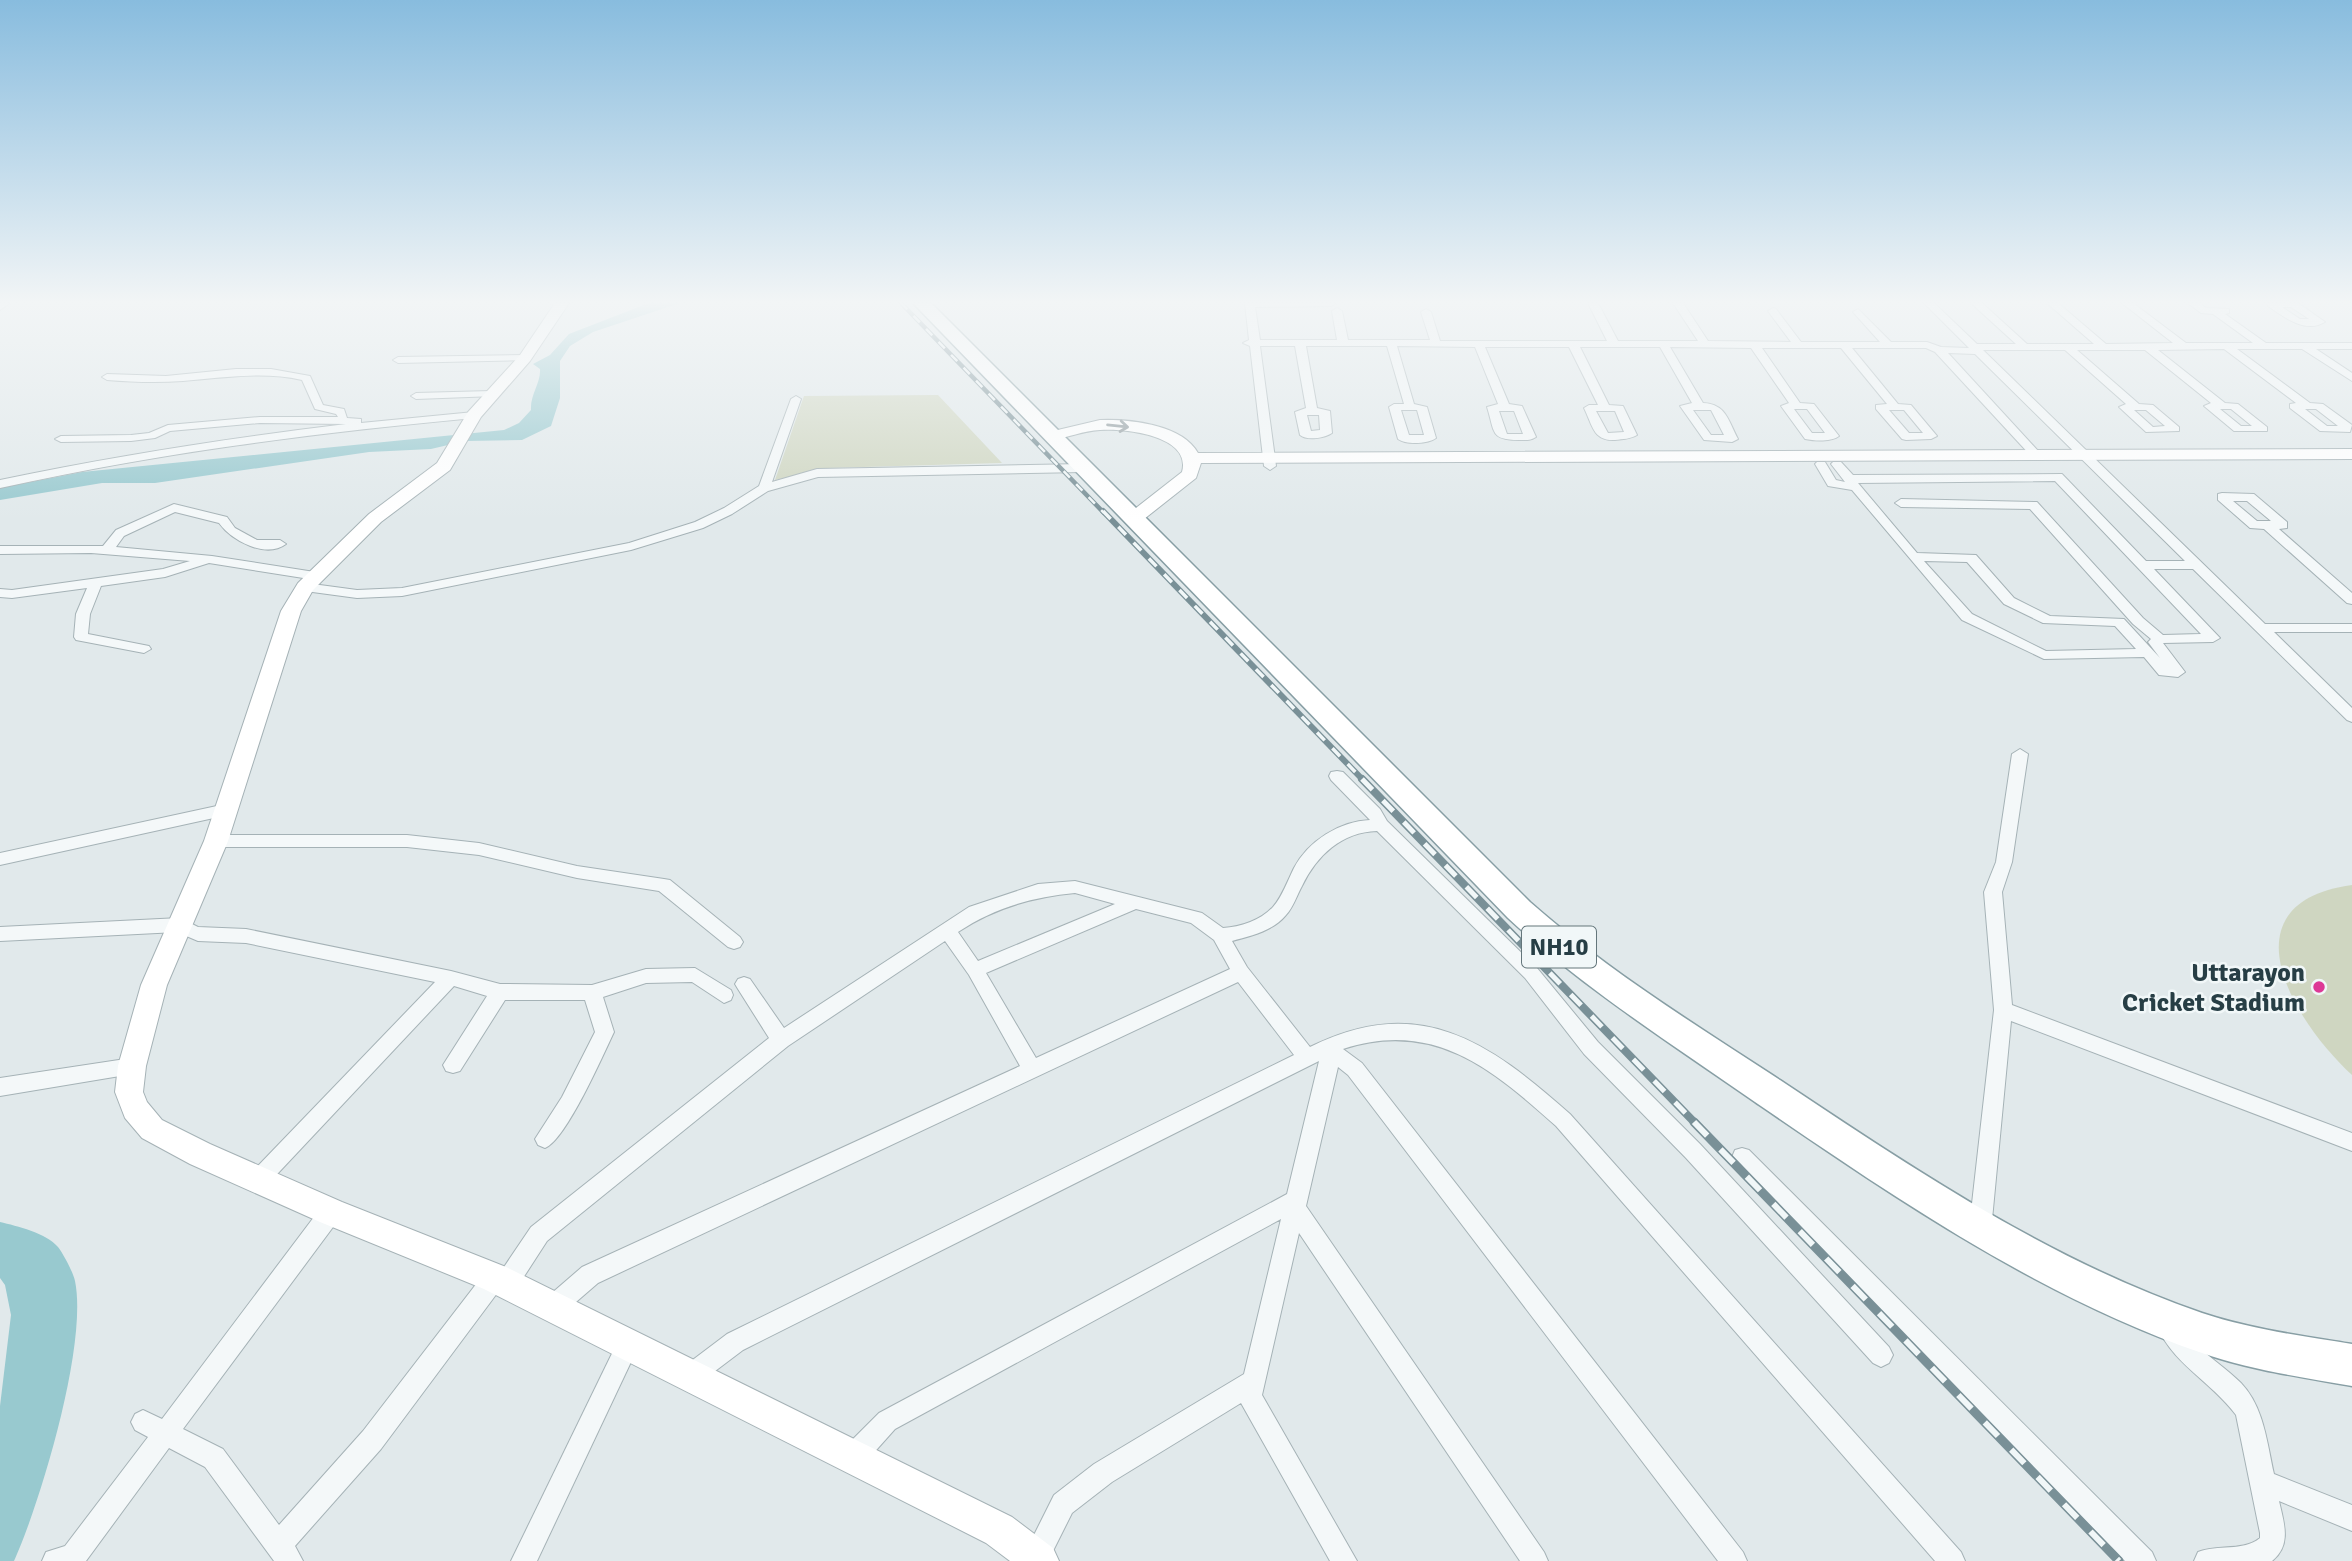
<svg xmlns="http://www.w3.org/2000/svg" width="2352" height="1561" font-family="Signika,sans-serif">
<rect width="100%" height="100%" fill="#e1e9eb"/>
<g fill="#cfd6c1">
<polygon points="938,395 1002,463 828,468 775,480 804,396"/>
<path d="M2352,885v190c-59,-54 -130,-172 0,-190z"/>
</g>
<g fill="#98c9cf">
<path d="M649,303h31l-87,29 -23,14 -10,15v37l-9,28 -29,14 -57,1 -34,8 -62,3 -214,31h-53l-102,17v-12l82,-16 422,-42 15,-7 12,-13c-1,-15 10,-27 9,-41l-7,-5 17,-9 19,-21z"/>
<path d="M0,1222c17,4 46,11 58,25 6,8 15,25 17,34 13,63 -34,220 -61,280h-14v-155l11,-91 -6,-30 -5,-7z"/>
</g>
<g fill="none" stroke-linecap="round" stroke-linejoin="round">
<g stroke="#a5b2b6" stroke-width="2">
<g id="street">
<polygon points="0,303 10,303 0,310"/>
<path d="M1245,303h91l-5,3 -76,1 5,33h77l-5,-29 5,-3 5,3 6,29h82l-9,-28 5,-3 5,3 9,29h167l-19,-38h10l20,38h80l-25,-38h10l25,38 83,1 -23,-31 5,-3 3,1 25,33h79l-27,-30 5,-3 33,33h36l14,5 28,1 -45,-45h10l43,41h39l-45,-41h11l45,41h67l-47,-41h11l48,41 67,-1 -51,-40h11l53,40h67l-40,-29 -12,-1 -13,-10h11l7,5 23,1v4l-4,1 41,29h86v6h-36l36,24v8l-50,-32h-65l73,54 13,1 29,21 -2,7 -30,-1 -30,-23v-4l6,-1 -72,-54 -66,1 67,53 13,1 29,23v4h-33l-30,-25 7,-3 -66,-53h-68l62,54 14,1 26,22v4l-33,1 -27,-25 7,-3 -61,-54h-82l282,274h87v8h-78l78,76v14l-5,-2 -154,-151h-39l66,69 -7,4 -50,1 22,29 -7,5 -19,-2 -15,-18 -100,2 -82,-39 -110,-130 -24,-4 -13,-22 2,-2h8l11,18 9,2 -14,-18 2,-2h8l12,13 209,-1 84,87h39l-210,-207 -27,-1 92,100v4h-8l-97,-105 -9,-4h-74l46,56 13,1 26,31 -6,3 -25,1 -4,-1 -26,-30v-4l11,-1 -46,-56h-79l38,55 14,1 25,32c-8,6 -24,5 -34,3l-24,-33 8,-3 -38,-55 -81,-1 33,56c23,1 25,17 35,36l-6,3 -28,-2 -24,-34 12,-3 -32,-56h-80l29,58 14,1 14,29c-6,4 -14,4 -22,5 -22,1 -22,-14 -31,-32l5,-3h9l-29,-58h-84l24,57 13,2 14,31c-6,4 -10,3 -17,3 -29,0 -24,-8 -32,-33l11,-3 -23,-57 -78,-1 17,58 13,3 9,31c-8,6 -30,7 -38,1l-9,-32 5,-3h10l-17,-58h-81l11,62 13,3 2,22c-7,5 -25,8 -32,2l-5,-23 11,-4 -11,-62h-35l16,120 -6,4 -6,-4 -14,-120 -7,-3 6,-3zM1794,409h13l18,24h-13zM2220,409h11l21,17h-11zM2305,409h11l22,17h-11zM1401,410h16l7,25h-15zM1693,410h18l13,25h-13zM1889,410h15l19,23h-14zM2134,410h12l19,16 -12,1zM1499,411h15l9,23h-16zM1596,411h19l9,21 -16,1zM1307,415h12l1,15 -9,1zM2055,481l146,153 -38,1 -20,-17 -106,-116 -136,-3 -6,4 6,4 129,2 103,115 18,15 -3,3 12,16 -36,-39 -74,-3 -36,-18 -38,-43 -59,-2 -59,-70zM1924,561l43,1 37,42 39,19 72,3 21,23 -90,2 -74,-37z"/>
<path d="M2267,303h31l27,19c-20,12 -41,-5 -57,-16zM2282,307h9l18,12h-9z"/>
<polygon points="525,355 530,358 529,360 398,363 393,360 398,357"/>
<path d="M236,369h35l39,7 13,29 21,4 3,9 14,1v4l113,-11 6,3 -6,3c-160,15 -317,35 -474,70v-8c115,-24 230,-42 346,-56l-86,-1 -90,8 -15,7 -24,3 -70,1 -6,-3 6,-3 70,-1 18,-2 19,-8 92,-8h78l-2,-3 -21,-5 -13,-29c-40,-9 -79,-2 -119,1 -26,2 -51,1 -76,-1l-5,-3 5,-3 59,2z"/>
<polygon points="491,391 495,392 495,396 416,399 411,396 416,393"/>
<polygon points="796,396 801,399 772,482 817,469 1083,464 1089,468 1083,472 818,477 768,491 732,514 703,528 631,550 402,596 357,598 305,591 298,587 305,583 357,590 402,588 629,543 695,522 724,508 759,486 791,399"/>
<path d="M2222,493l32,1 33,28v6l-8,1 73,64v11l-5,-1 -83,-74 -14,-1 -32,-28v-6zM2233,501h14l24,20h-14z"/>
<path d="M174,504l53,13 8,11 22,12h23l6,4c-20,15 -54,-3 -67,-21l-44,-11 -51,24 -8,11 96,9 109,17 2,3 -7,4 -107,-17 -44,14 -64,9 -11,28 -2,20 61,12 2,3 -7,4 -68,-13 -2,-3 2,-23 11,-26 -75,10 -12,-1v-8l12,1 151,-21 27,-8 -99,-8 -91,1v-8h103l13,-16z"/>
<polygon points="2020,749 2028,754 2012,862 2002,892 2012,1005 2352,1133 2352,1151 2011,1021 1991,1230 1988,1237 1980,1240 1972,1237 1969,1230 1994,1010 1984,892 1996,862 2012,754"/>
<path d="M1337,771l6,1 37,37 7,12 150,147 61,74 102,102 189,203 4,8 -4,8 -8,4 -8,-4 -187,-205 -102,-104 -59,-76 -148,-147c-35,1 -60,24 -75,55 -5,9 -9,22 -16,29 -13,16 -35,21 -54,26l15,26 63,80c109,-54 178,-6 260,67l391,438 4,9h-30l-379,-435c-64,-57 -122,-107 -213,-77l19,14 381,489 4,9h-29l-370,-486 -10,-8 -32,139 238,346 4,9h-28l-221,-328 -37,162 95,166h-27l-89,-158 -129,79 -40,31 -24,48h-24l3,-12 27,-54 40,-31 150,-90 37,-155 -386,210 -33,37 -9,3 -9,-3 -3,-9 3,-9 35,-35 408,-219 32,-133 -576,289 -45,34 -8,4 -8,-4 -4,-8 4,-8 45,-34 567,-279 -56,-73 -640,301 -37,32 -8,3 -8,-3 -3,-8 3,-8 37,-32 438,-201 -51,-91 -24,-34 -157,105 -241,195 -33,51 -8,3 -8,-3 -117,157 -86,97 8,15h-29l-69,-94 -36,-19 -83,113h-44l4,-9 19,-6 83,-109 -13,-7 -4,-8 4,-8 8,-4 19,9 161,-214 8,-3 8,3 3,7 -3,7 -156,210 40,20 56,76 84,-94 124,-161 8,-3 7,3 29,-43 238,-189 -31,-49 -3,-5 3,-5 6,-2 6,2 34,49 185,-121 69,-23 37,-3 127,32 21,15c18,-1 38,-8 50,-21 9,-10 15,-27 21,-39 14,-27 46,-47 76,-48l-39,-40 -2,-4 2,-4zM1075,893l40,11 -137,57 -20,-29c36,-24 74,-35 117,-39zM1136,909l55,14 23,17 16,29 -194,89 -50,-85z"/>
<polygon points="226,804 232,806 234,810 232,814 0,865 0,853"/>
<polygon points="216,835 407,835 479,843 577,866 664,879 670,880 740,937 743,942 740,947 734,949 728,947 659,891 577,878 479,855 407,847 216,847 210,845 208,841 210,837"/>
<path d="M180,918l18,9 48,2 205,42 49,13 92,1 54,-16 49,-1 36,22 2,5 -2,5 -7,3 -32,-21 -46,1 -43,14 11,35c-11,23 -48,108 -69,116l-7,-3 -3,-6 27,-42 33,-65 -10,-32h-80l-45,71 -7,2 -7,-2 -3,-6 44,-69 -33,-10 -189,201 -7,3 -7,-3 -3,-7 3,-7 184,-191 -189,-39 -48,-2 -21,-9 -177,9v-14z"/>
<polygon points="132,1058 139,1060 142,1066 139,1072 132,1074 0,1096 0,1078"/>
<polygon points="1742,1148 1749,1150 2152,1552 2156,1561 2125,1561 1735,1164 1732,1157 1735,1150"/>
<path d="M2167,1313c13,5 18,21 28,31 15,14 32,25 46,39 23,24 26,60 33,91l78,31v26l-73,-30c5,22 13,44 -7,60h-78l4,-9c19,-8 45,0 62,-14v-5l-24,-118c-25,-34 -64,-51 -80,-91l3,-8z"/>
<polygon points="628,1334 636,1337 639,1345 537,1561 511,1561 620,1337"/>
</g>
</g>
<g stroke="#a5b2b6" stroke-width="2">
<g id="secondary">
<polygon points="555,303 569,303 530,361 481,417 450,470 381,522 313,590 301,611 228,841 167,985 146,1066 143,1092 147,1102 162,1120 210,1144 342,1202 506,1267 1012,1517 1053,1548 1059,1561 1010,1561 986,1543 484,1289 320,1222 190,1164 142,1138 125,1118 115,1092 118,1066 141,985 204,841 281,611 298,583 369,514 437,463 468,412 520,355"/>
<path d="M1100,420c29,-1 82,4 98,33l1154,-4v10l-1151,4 -5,15 -57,45 -6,1 -9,-5 3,-4 55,-43c10,-36 -56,-44 -82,-42 -16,1 -33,7 -49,11l-8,-5 2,-3z"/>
</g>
</g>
<g stroke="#879ea4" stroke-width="3">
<path id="highway" d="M913,303h18l599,599c77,68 164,122 250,178 134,89 268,180 422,233 48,16 100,23 150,31v42c-50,-9 -102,-16 -150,-33 -164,-57 -305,-154 -447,-251 -85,-59 -171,-114 -247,-184z"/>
</g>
<use href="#street" fill="#f4f8f9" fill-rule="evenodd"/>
<use href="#secondary" fill="#fff" fill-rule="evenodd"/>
<use href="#highway" fill="#fff" fill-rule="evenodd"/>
<g stroke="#799097" stroke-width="4.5">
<polyline id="rail-far3" points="901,303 1104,513"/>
</g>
<g stroke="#799097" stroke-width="6">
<polyline id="rail-far2" points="1103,511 1364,781"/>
</g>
<g stroke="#799097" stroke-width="8">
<polyline id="rail-far1" points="1362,779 1696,1124"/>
</g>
<g stroke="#799097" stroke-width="9">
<polyline id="rail" points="1694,1122 2119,1561"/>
</g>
<use href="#rail-far3" stroke="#f1f7f8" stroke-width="2.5" stroke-dasharray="9" stroke-linecap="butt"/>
<use href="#rail-far2" stroke="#f1f7f8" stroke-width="3.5" stroke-dasharray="11" stroke-linecap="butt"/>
<use href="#rail-far1" stroke="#f1f7f8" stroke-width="5" stroke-dasharray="15" stroke-linecap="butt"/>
<use href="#rail" stroke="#f1f7f8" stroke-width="6" stroke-dasharray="19" stroke-linecap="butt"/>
</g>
<defs><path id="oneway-shaft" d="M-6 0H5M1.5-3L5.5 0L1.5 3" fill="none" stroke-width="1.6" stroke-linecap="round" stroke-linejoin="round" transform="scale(1.75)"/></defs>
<use stroke="#939ea2" href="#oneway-shaft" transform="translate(1118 426) rotate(6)"/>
<linearGradient id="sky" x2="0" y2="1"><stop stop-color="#88bcde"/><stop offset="0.58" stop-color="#f2f5f6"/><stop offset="1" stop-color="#f2f5f6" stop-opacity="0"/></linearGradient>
<rect width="2352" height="521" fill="url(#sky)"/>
<circle fill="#dd3996" stroke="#f1f7f8" stroke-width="2.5" cx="2319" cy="987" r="7"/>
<g text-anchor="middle" stroke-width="5" stroke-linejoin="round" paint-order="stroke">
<rect fill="#f1f7f8" stroke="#64767b" stroke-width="2" x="1522" y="926.5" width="74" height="41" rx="5"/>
<g font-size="24" font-weight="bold" fill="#273e45">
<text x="1559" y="955">NH10</text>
</g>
<g font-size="26" font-weight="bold" fill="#273e45" stroke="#f1f7f8" text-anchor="end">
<text x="2305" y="981">Uttarayon<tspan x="2305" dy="30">Cricket Stadium</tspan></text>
</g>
</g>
</svg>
